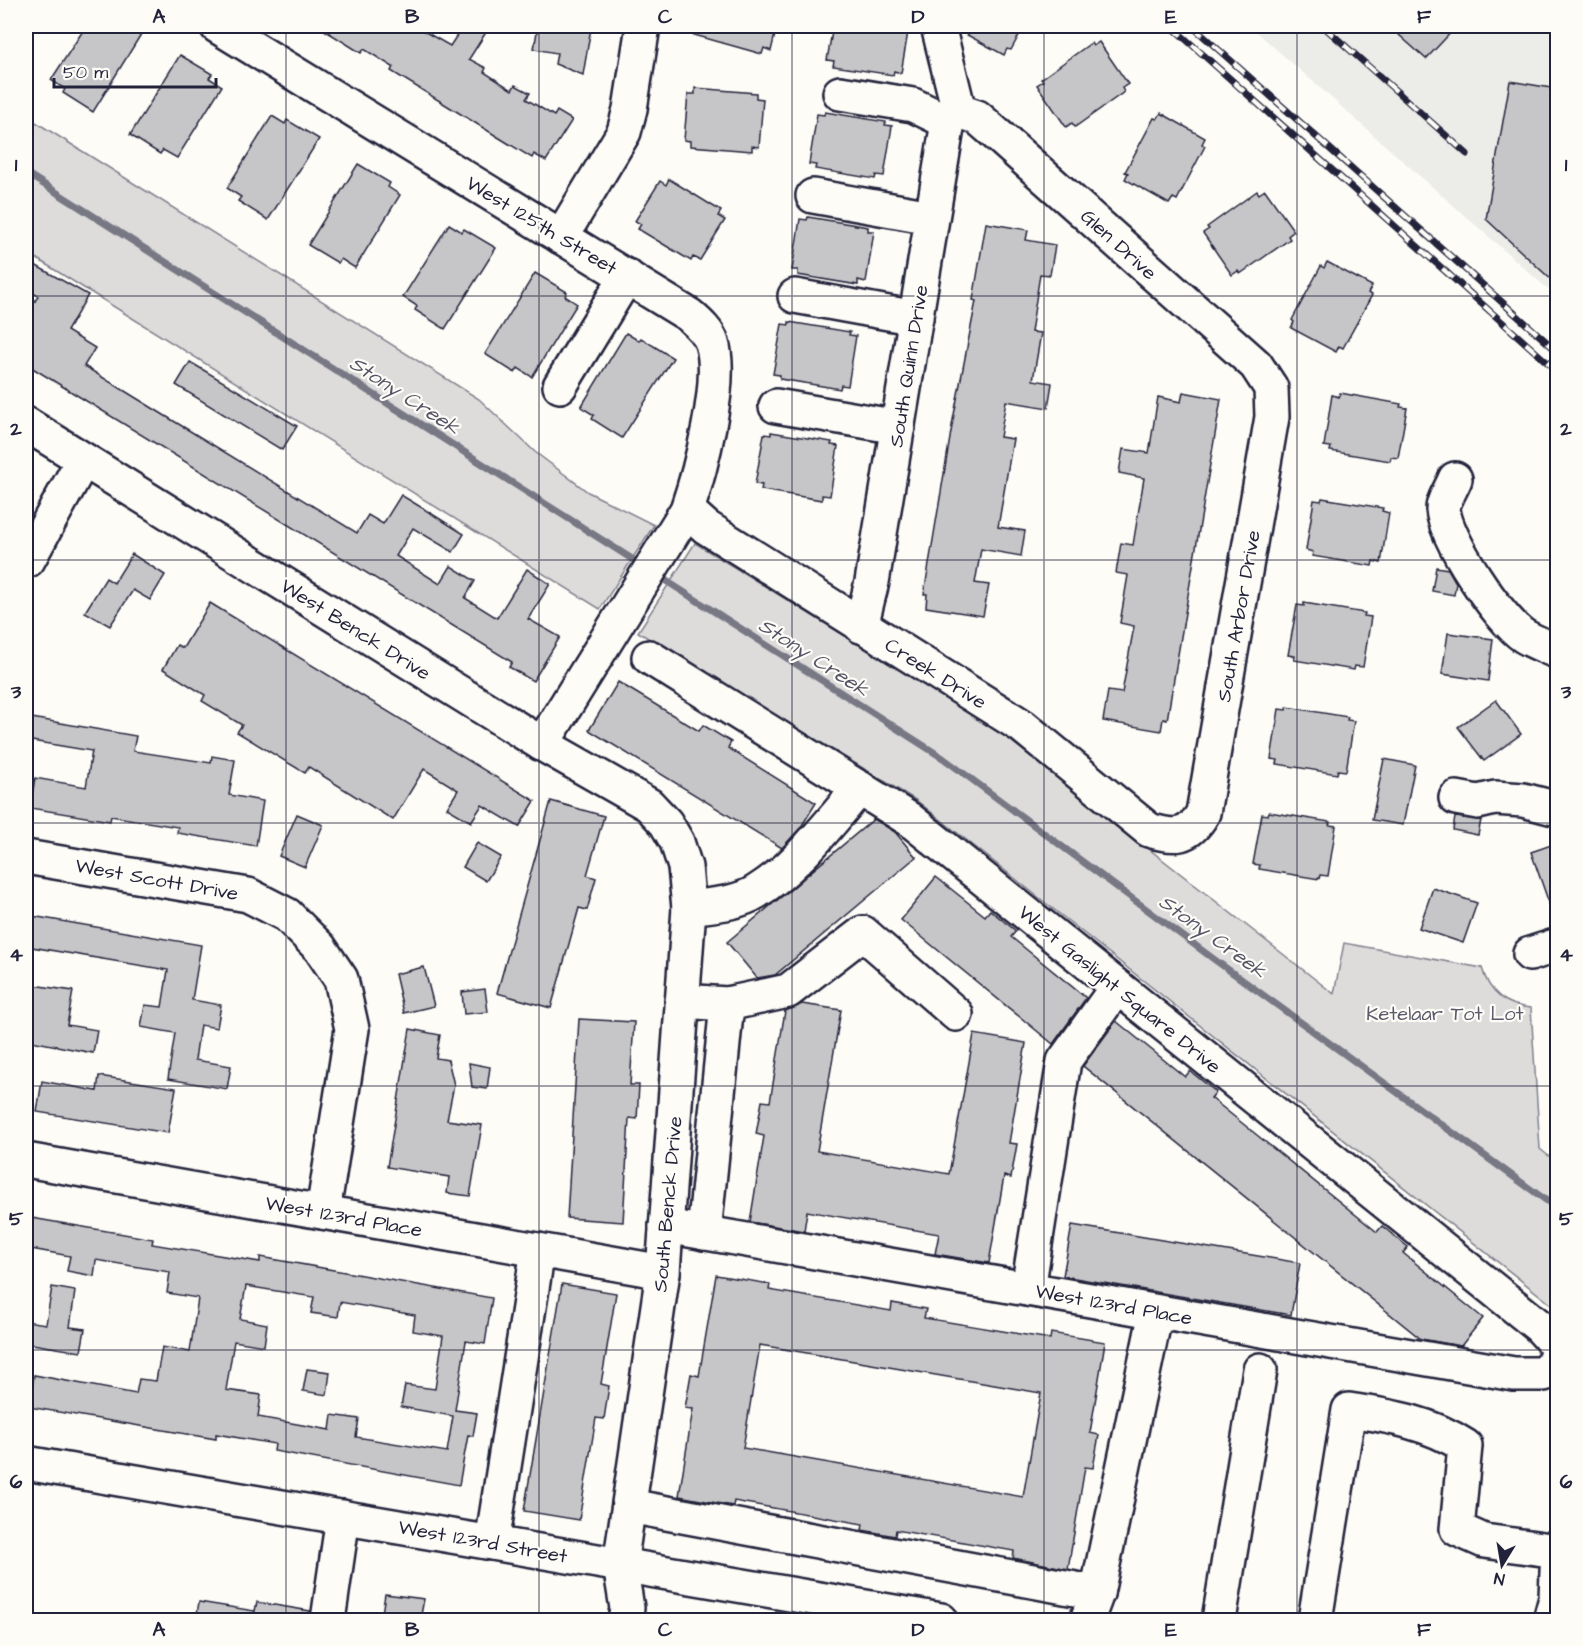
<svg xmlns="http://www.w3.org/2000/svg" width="1583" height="1646" font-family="'Architects Daughter',sans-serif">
<rect width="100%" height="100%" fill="#fdfcf7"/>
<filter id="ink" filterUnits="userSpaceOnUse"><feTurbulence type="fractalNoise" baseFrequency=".0167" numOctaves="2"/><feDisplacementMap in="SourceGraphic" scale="12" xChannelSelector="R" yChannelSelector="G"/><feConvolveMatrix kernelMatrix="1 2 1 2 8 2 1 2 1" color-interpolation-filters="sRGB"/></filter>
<g filter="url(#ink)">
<polygon fill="#ecece9" points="1250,26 1557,26 1557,297"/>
<g fill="#dddcdb" stroke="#807f8b" stroke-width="1.5">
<polygon points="26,116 479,399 535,452 588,492 654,525 600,609 26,252"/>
<path d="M695,543l302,187 337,264 10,-51 138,25c7,25 23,38 49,40l9,141 17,14v146l-641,-509 -278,-168z"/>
</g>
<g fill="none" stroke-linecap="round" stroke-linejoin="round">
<g stroke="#787885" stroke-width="7">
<polyline points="26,173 643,566"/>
<polyline points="657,575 943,758 1215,960 1558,1209"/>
</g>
</g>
<g fill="#c6c6c8" stroke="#22223b" stroke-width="1.5" fill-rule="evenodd">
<polygon points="86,26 134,26 143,31 93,112 63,93 65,89 51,80"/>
<polygon points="318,26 415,26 450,46 463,26 490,26 469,59 486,68 484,72 512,90 515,85 530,93 526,99 554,116 557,111 572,120 546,161 534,154 532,158 391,71 393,67 364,49 361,53"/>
<polygon points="538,26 591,28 583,75 555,64 557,53 534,49"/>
<polygon points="680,26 777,26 771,51 764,48 762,54 680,31"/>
<polygon points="833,26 909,26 901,73 894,71 893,75 833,66 834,61 827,60"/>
<polygon points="957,26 1024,26 1011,50 1007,49 1004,55 958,30"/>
<polygon points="1389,26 1457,26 1426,59"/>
<polygon points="1099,42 1128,84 1122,88 1124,92 1075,127 1072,123 1066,127 1037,85 1043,81 1041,79 1091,43 1093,46"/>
<polygon points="180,55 212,74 209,78 222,86 177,158 163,150 160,154 130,135"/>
<polygon points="1510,81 1557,89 1557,285 1486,219"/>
<polygon points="695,88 756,93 756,98 763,99 759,147 752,146 752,151 690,146 690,141 684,140 688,94 695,94"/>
<polygon points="825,112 886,122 885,125 892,126 884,176 876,175 875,179 815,169 816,165 809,164 817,114 824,115"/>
<polygon points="1161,113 1205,138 1202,144 1205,146 1177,200 1173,198 1169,204 1125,179 1128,173 1125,172 1154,118 1157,119"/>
<polygon points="272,116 285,124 287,120 319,139 268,220 238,201 241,197 227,188"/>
<polygon points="358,164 390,183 388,187 400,195 355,268 341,259 338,263 308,245"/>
<polygon points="669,179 721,211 718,216 725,220 700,260 693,257 691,261 673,250 638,229 641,224 635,221 660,181 666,185"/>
<polygon points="1265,190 1294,231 1288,236 1290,239 1240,274 1238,271 1232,275 1203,233 1209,229 1207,227 1257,191 1259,194"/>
<polygon points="808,217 868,227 868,231 874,231 866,282 858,280 858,285 798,275 798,270 792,270 800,219 807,220"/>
<polygon points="986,223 1028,230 1026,240 1055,245 1050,275 1040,274 1031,332 1041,333 1033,380 1052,383 1048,408 1006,401 1000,437 1013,439 998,527 1025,531 1021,556 981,549 975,583 989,585 983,616 926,607 927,594 924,594 953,420 976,301 973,300"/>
<polygon points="449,224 462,232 464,229 496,248 445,329 415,310 417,306 403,297"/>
<polygon points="26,260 88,295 67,331 95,348 84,366 159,412 357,533 368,515 383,524 401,495 424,509 464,534 453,552 413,528 396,556 440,584 451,566 475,581 465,598 497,618 527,569 550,584 528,619 560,637 533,681 509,667 512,662 26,364 26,317 38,296 26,288"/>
<polygon points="1327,262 1372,286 1368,293 1372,295 1343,348 1339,346 1336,352 1291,328 1294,322 1292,320 1321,266 1324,268"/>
<polygon points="535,273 567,292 565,296 577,304 532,377 518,368 515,373 485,354"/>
<polygon points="789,322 850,332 849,335 856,336 848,386 841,385 840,389 780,379 780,375 773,374 782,324 789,325"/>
<polygon points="626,333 639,341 641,338 673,358 622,438 592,419 594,415 581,407"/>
<polygon points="190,362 297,426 282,450 176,385"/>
<polygon points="1183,392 1221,399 1167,720 1163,719 1161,731 1103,721 1108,691 1122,693 1134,626 1120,623 1128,575 1116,573 1121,543 1133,545 1144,478 1119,473 1123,449 1149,453 1158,397 1181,402"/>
<polygon points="1340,393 1401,404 1400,407 1407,408 1398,458 1391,457 1390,461 1330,451 1331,447 1324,446 1332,395 1339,397"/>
<polygon points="771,432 832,442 831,445 838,446 830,496 822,495 822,500 761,490 762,485 755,484 764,434 771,435"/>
<polygon points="1322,498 1383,508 1382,511 1389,513 1381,563 1373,561 1372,566 1312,556 1313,552 1306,550 1314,500 1321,501"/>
<polygon points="132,554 165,575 150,600 133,590 110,626 85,612 106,578 114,583"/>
<polygon points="1436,567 1448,569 1456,583 1454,595 1432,591"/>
<polygon points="210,603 535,801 519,827 482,805 471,822 447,808 458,790 424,769 393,820 309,767 305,773 237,732 242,725 202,701 205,695 163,669 177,645 183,648"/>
<polygon points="1304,603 1365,613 1364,616 1371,617 1363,667 1355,666 1354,670 1294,660 1295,656 1288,655 1297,605 1304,606"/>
<polygon points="1448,633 1493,639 1488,681 1442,674"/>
<polygon points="618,682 699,731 703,725 731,742 728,748 816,803 801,827 782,848 589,730"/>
<polygon points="1496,700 1521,734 1484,761 1458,727"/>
<polygon points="1287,707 1348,717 1347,720 1354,721 1346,771 1338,770 1337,774 1277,764 1278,760 1271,759 1279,709 1286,710"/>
<polygon points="26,717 136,736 133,751 211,763 212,756 235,760 229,795 263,801 256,846 177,833 178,827 111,816 110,821 30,808 35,778 86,787 92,751 26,740"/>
<polygon points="1384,759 1415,765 1403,825 1372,820"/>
<polygon points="551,801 604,816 587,875 596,878 587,910 579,908 551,1008 497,993"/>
<polygon points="1269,812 1330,822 1329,825 1336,826 1328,876 1320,875 1319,879 1259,869 1260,865 1253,864 1262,814 1268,815"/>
<polygon points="297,814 323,825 305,867 279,856"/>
<polygon points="1455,817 1481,820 1478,835 1453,830"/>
<polygon points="874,819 895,832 916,857 775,975 757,978 727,942"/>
<polygon points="477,843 501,857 486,881 463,867"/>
<polygon points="1557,843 1557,919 1555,920 1531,852"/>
<polygon points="936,877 985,916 990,910 1016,931 1011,937 1086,998 1053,1044 901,920"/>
<polygon points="1433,888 1477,903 1463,943 1419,928"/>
<polygon points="26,915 201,945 192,1000 221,1005 217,1028 200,1025 195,1060 231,1066 227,1089 168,1079 175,1033 141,1027 145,1005 162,1007 168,970 26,946"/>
<polygon points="424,967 434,1006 404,1013 395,974"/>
<polygon points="26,984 73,991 67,1025 97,1030 93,1053 26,1040"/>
<polygon points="485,989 488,1012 464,1014 462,992"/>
<polygon points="802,1004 841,1010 817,1151 949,1174 974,1034 1026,1043 1009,1143 1017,1144 1011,1178 1004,1176 989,1263 935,1254 939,1234 807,1211 804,1231 750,1222 764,1136 756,1134 762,1101 770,1102 785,1011"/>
<polygon points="579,1019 634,1022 630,1085 639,1085 637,1119 629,1118 623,1222 567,1218"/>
<polygon points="1116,1021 1185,1077 1190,1071 1216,1092 1211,1098 1377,1232 1382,1226 1408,1247 1403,1253 1483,1318 1461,1346 1421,1339 1083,1066"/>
<polygon points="410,1029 440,1035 436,1058 448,1060 454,1085 447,1120 482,1125 470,1196 447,1193 449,1177 387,1167"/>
<polygon points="469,1063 490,1067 487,1089 472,1087"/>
<polygon points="99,1076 176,1088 168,1133 37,1112 42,1081 97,1091"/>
<path d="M26,1217l127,22 -1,5 108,18v-5l232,41 -7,46 -19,-3 -11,69 22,3 -4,23 -5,-1 -9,50 -185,-34 1,-7 -59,-10v5l-187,-32 5,-32 102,19 3,-15 17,2 6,-34 28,5 8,-54 -31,-5 3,-21 -74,-12 -2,16 -27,-5 3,-15 -44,-8zM246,1286l68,11 -3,16 27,4 2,-15 75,13 -2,16 30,5 -8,53 -30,-4 -4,22 52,9 -6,36 -91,-15 3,-18 -27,-4 -2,15 -72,-13 3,-22 -35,-5 8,-49 30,5 3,-22 -27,-5z"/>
<polygon points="1072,1225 1300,1263 1291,1315 1063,1276"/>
<path d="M716,1275l54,9 -1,6 122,21 1,-8 34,6 -2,9 126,21 1,-6 54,9 -15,91 9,2 -6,33 -8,-1 -17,102 -55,-11 1,-7 -118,-21 -1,6 -33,-6 1,-6 -129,-23 -1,5 -54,-10 14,-87 -8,-1 6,-34 8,2zM760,1345l281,48 -18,104 -280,-49z"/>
<polygon points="562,1284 616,1293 601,1384 609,1386 604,1419 596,1418 579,1520 524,1511"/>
<polygon points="52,1287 75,1291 70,1327 85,1329 81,1352 26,1343 26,1321 46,1324"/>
<polygon points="307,1369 330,1372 327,1395 303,1391"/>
<polygon points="385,1594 424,1599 420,1620 381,1620"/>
<polygon points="199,1602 255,1611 254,1615 257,1602 310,1611 310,1620 196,1620"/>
</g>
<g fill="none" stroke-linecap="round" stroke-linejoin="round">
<g stroke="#22223b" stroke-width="38">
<g id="minor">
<path d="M217,26l472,289c9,8 19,16 23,28 12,38 -12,129 -25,167l-145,234"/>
<polyline points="938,26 959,111"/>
<polyline points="840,93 913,105 948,122"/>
<polyline points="813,196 931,217"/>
<polyline points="561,237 624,132 630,109 643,26"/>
<polyline points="795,296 916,318"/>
<polyline points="560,386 627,276"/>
<polyline points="776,406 898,427"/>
<polyline points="26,424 542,744 649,805 666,823 677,842 685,867 689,908 663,1272 620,1565 627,1608 625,1620"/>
<path d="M1455,479c-3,8 -12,22 -12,30 2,29 56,111 81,127 10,6 23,11 34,16"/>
<path d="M687,510l19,17 316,199 127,104c26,8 40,8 54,-17l69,-396 -1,-29 -15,-23 -263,-234 -16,-14 -18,-6"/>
<polyline points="28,560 83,460"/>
<polyline points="861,626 872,582 948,122 952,115 959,111"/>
<polyline points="649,657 909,819 1540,1327 1557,1346 1556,1359 1544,1374 1514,1374 666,1226"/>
<polyline points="1456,798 1478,802 1495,798 1523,800 1558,809"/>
<polyline points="26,857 248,895 287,915 320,948 341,979 352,1029 323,1212"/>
<path d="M689,908c21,-3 48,-4 67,-16 41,-25 72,-68 104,-104"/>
<polyline points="1530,954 1558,945"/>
<polyline points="682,1001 727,1004 788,991 863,933 956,1014"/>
<polyline points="26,1160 663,1272"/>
<polyline points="704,1233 727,1004"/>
<polyline points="1028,1289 1064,1061 1117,987"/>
<polyline points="26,1463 941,1620"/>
<polyline points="629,1506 1097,1593"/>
<polyline points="492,1543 538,1250"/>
<polyline points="328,1620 343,1517"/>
<polyline points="1087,1620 1097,1593 1156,1312"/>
<polyline points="1219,1620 1260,1370"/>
<path d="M1315,1620l34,-210c42,6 81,13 116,36l-8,83 27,12 74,10"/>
<polyline points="1550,1620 1556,1598 1558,1546"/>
</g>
</g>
<use href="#minor" stroke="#fdfcf7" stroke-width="33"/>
<g stroke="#22223b" stroke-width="7">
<g id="rail">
<polyline points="1171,26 1558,372"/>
<polyline points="1192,26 1558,352"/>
<polyline points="1323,26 1467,154"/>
</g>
</g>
<use href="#rail" stroke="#fdfcf7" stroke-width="4.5" stroke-dasharray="14" stroke-linecap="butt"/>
</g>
</g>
<path fill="none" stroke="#22223b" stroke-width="1.5" stroke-opacity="0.55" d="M286,26v1594M539,26v1594M792,26v1594M1044,26v1594M1297,26v1594M26,296h1532M26,560h1532M26,823h1532M26,1086h1532M26,1350h1532"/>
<g text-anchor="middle" stroke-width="4.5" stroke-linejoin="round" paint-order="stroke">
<g font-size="20" fill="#22223b" stroke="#fdfcf7">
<text transform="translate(542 225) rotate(31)" y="7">West 125th Street</text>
<text transform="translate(1119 244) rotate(42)" y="7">Glen Drive</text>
<text transform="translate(908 366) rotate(-81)" y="7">South Quinn Drive</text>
<text transform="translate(1238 616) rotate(-80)" y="7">South Arbor Drive</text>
<text transform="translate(356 629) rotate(32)" y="7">West Benck Drive</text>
<text transform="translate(936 673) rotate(32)" y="7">Creek Drive</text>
<text transform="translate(157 879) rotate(10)" y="7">West Scott Drive</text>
<text transform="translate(1120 989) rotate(39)" y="7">West Gaslight Square Drive</text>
<text transform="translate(667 1204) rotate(-85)" y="7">South Benck Drive</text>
<text transform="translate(344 1216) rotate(10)" y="7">West 123rd Place</text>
<text transform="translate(1114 1304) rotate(10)" y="7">West 123rd Place</text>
<text transform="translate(483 1541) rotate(10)" y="7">West 123rd Street</text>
</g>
<g font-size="20" fill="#5a5a6b" stroke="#fdfcf7">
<text x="1445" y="1020">Ketelaar Tot Lot</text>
</g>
<g font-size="21" font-style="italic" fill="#545466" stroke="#fdfcf7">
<text transform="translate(405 395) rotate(33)" y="7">Stony Creek</text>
<text transform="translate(814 657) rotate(33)" y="7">Stony Creek</text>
<text transform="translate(1213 936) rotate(36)" y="7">Stony Creek</text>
</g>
</g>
<rect width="1583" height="1646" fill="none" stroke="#fdfcf7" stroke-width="66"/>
<g transform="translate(1502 1565) rotate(191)" stroke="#fdfcf7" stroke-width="4.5" paint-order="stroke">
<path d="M0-4.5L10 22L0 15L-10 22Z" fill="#22223b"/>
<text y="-9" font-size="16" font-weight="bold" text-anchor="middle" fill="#22223b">N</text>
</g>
<path d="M54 78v9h162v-9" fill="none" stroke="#22223b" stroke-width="3"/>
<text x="63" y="78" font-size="18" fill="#22223b" stroke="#fdfcf7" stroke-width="4.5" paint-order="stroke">50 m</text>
<rect x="33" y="33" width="1517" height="1580" fill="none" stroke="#22223b" stroke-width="2"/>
<g font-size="20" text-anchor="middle" font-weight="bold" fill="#22223b">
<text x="159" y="23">A</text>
<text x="412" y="23">B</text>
<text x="665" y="23">C</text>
<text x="918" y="23">D</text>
<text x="1171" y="23">E</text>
<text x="1424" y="23">F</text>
<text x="16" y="171">1</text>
<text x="1566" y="171">1</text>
<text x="16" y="435">2</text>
<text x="1566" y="435">2</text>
<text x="16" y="698">3</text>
<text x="1566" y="698">3</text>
<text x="16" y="961">4</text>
<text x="1566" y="961">4</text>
<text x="16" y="1225">5</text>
<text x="1566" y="1225">5</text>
<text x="16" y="1488">6</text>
<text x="1566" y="1488">6</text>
<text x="159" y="1636">A</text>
<text x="412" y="1636">B</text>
<text x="665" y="1636">C</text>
<text x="918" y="1636">D</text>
<text x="1171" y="1636">E</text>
<text x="1424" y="1636">F</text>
</g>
</svg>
